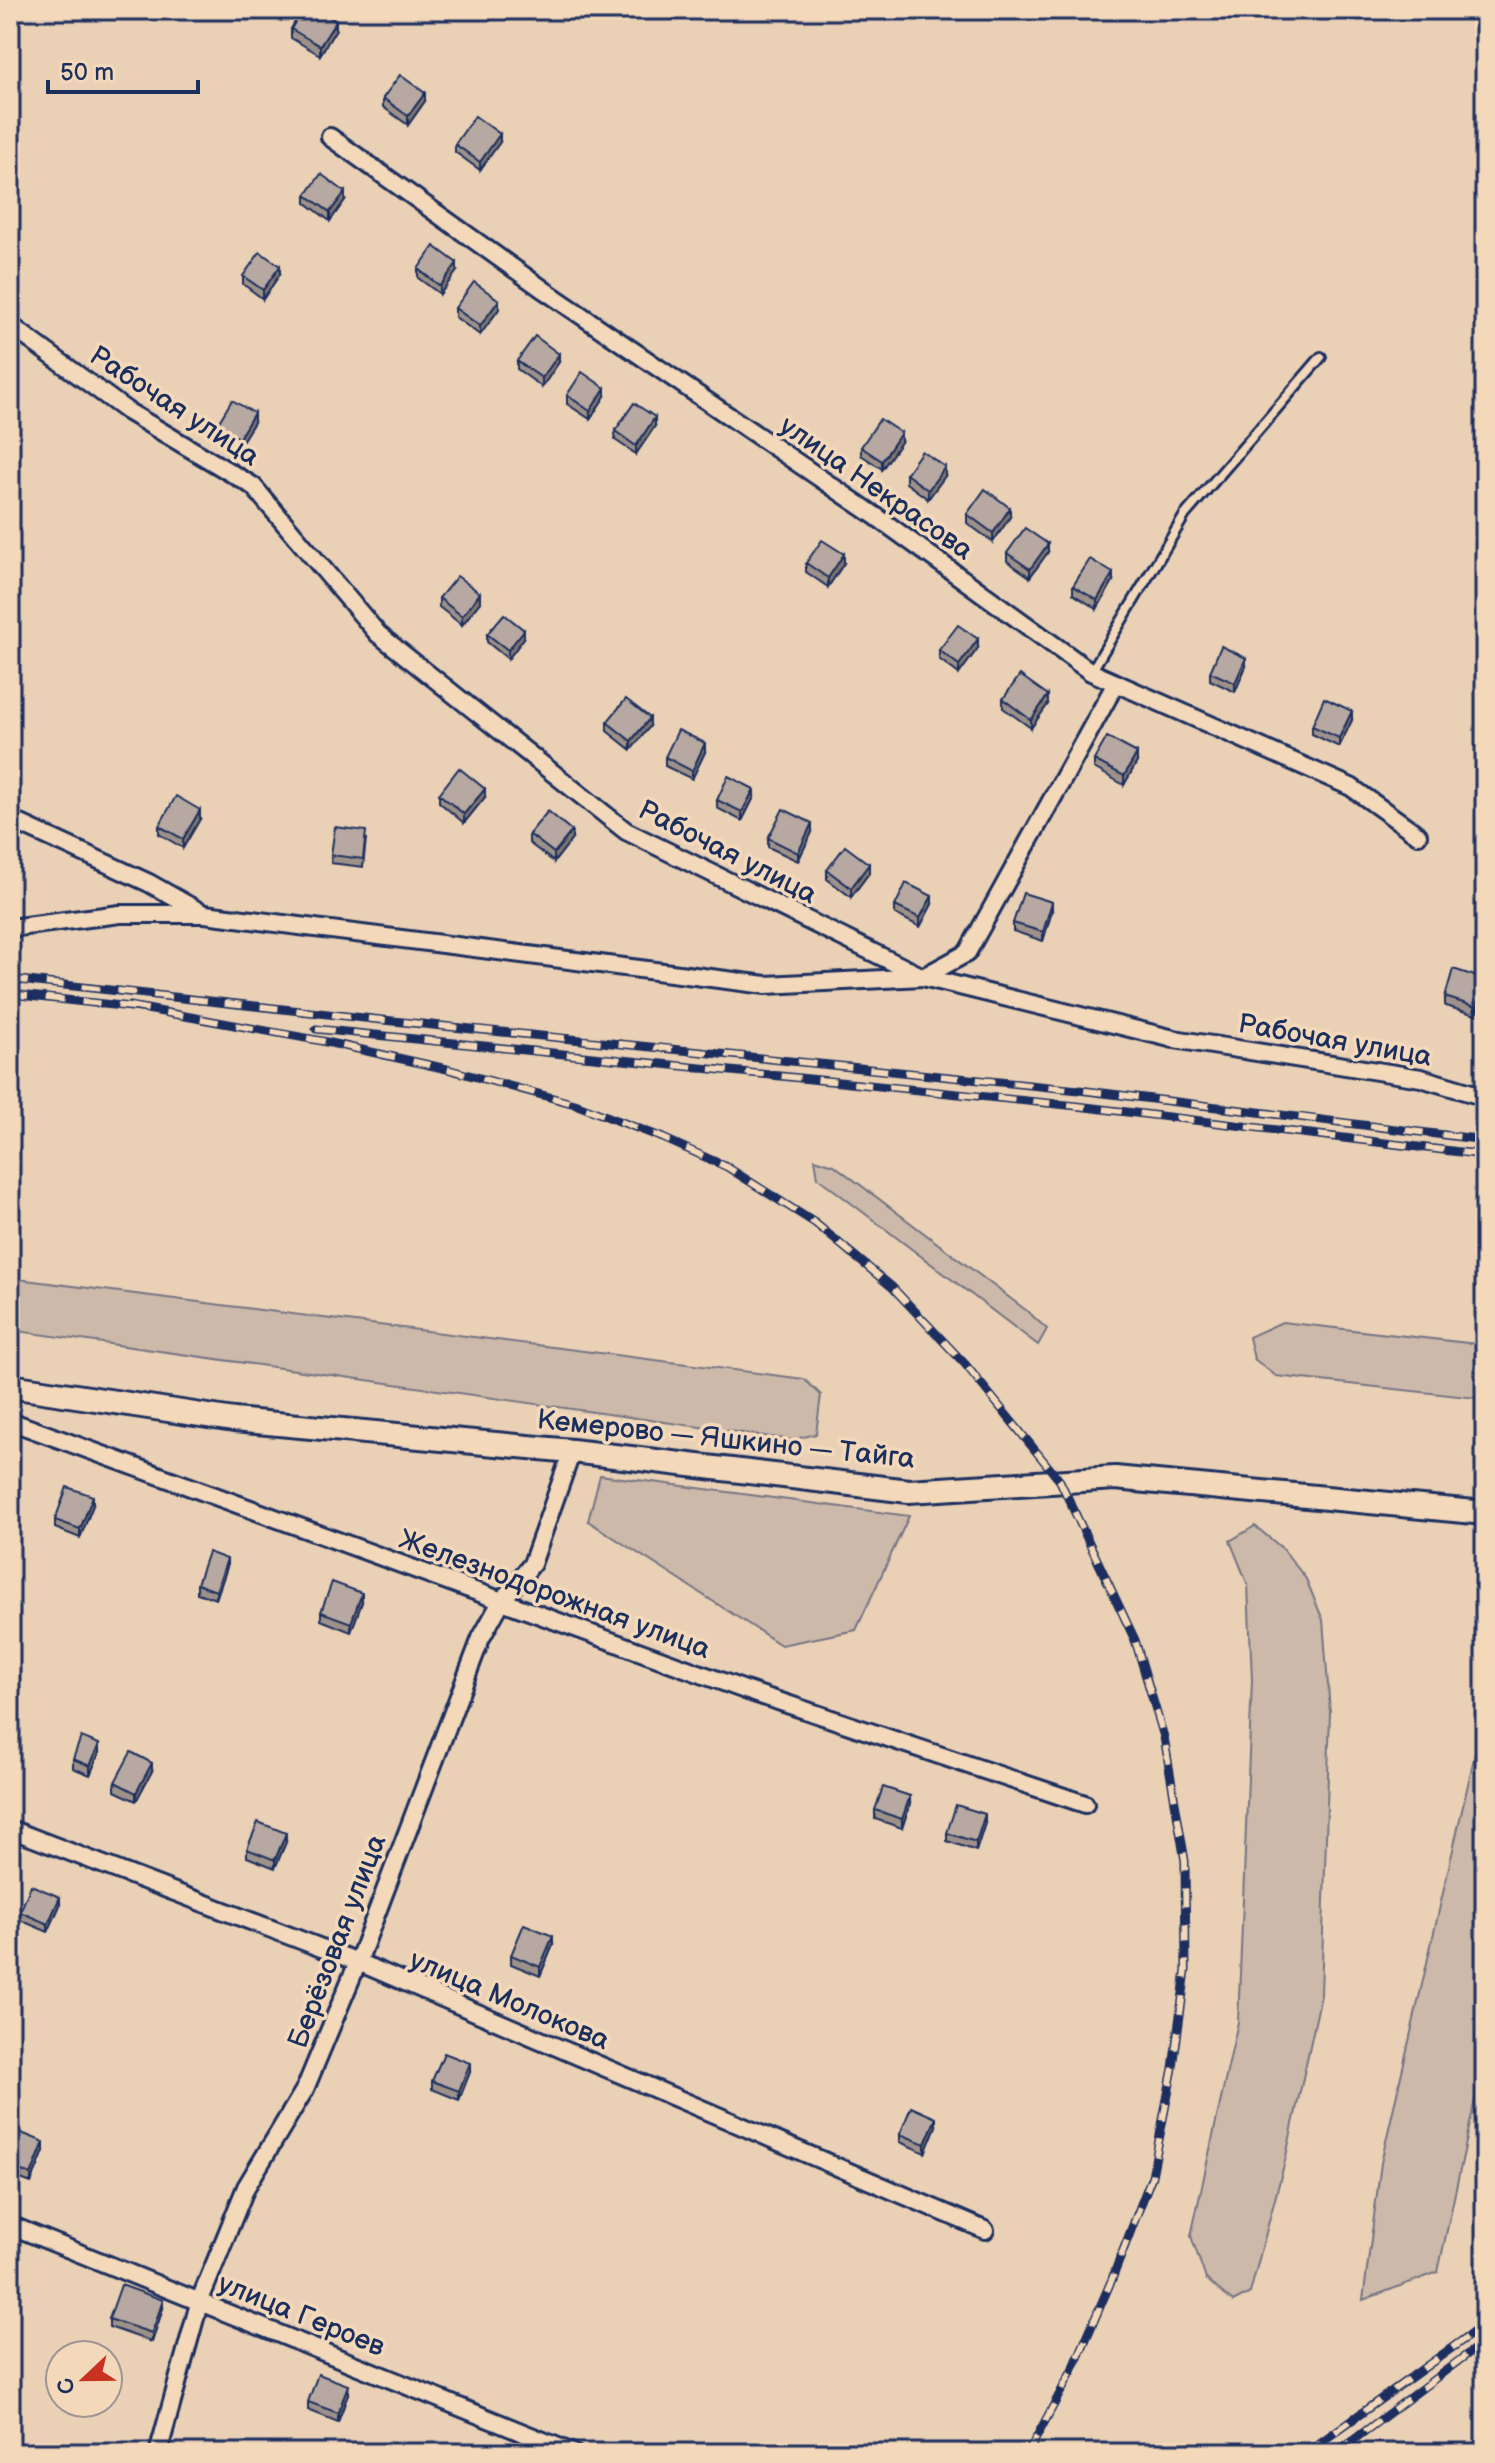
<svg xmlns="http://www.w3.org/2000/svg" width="1495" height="2463" font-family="'Balsamiq Sans',sans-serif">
<rect width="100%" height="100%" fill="#ead1b6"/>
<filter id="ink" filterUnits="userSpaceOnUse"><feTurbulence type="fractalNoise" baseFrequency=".0125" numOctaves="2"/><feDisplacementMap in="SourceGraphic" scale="16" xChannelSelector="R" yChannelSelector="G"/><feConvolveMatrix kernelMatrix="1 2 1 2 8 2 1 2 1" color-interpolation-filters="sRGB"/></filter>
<g filter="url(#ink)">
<g fill="#ccb9a9" stroke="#747484" stroke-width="2">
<polygon points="815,1159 834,1165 1027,1311 1047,1329 1038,1345 818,1178"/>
<polygon points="10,1278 804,1379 821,1395 816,1434 792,1440 10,1330"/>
<polygon points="1282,1322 1485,1345 1485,1399 1276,1376 1254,1359 1249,1337"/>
<polygon points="600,1475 909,1516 856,1630 781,1645 588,1521"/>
<polygon points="1255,1526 1283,1549 1306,1579 1323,1620 1330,1712 1321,1995 1285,2161 1250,2293 1233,2302 1206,2279 1191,2236 1238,2022 1252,1680 1248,1585 1230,1541"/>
<polygon points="1485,1710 1485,2054 1438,2272 1363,2300 1381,2163"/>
</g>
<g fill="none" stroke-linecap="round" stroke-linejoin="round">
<g stroke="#1b2f5e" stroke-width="14">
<polyline id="service" points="1091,672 1185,515 1321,357"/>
</g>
<g stroke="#1b2f5e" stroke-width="22">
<g id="minor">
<polyline points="330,137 544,290 877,517 1091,672 1351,787 1418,835"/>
<polyline points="10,325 127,411 253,486 378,634 626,831 923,977 1174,1039 1421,1078 1485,1097"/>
<polyline points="10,819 149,883 202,913"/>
<polyline points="10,928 120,914 205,914 766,985 923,977 967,953 1116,683"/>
<polyline points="10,1421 745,1690 1085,1804"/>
<polyline points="10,1829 358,1962 985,2230"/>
<polyline points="10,2225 573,2453"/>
<polyline points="158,2453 200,2300 246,2187 305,2089 358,1962 481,1638 501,1602 532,1564 572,1451"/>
</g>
</g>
<g stroke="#1b2f5e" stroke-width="28">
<polyline id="secondary" points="10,1386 234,1420 572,1451 909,1491 1115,1478 1485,1513"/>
</g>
<use href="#service" stroke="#f3d8ba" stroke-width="8"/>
<use href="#minor" stroke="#f3d8ba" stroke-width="16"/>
<use href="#secondary" stroke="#f3d8ba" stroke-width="22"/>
<g stroke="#1b2f5e" stroke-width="9">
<g id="rail">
<polyline points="10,979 373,1019 1079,1090 1485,1140"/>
<polyline points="10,994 141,1008"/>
<polyline points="130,1006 322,1041 447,1069 575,1104 663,1138 727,1167 815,1223 892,1287 965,1364 1060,1481 1135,1640 1164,1737 1185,1861 1186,1970 1173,2068 1152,2176 1112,2279 1074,2367 1028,2453"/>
<polyline points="316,1029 1077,1106 1485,1155"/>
<polyline points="1306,2453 1485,2324"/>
<polyline points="1336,2453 1485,2341"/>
</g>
</g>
<use href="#rail" stroke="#f3d8ba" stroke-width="6" stroke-dasharray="18" stroke-linecap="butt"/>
</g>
<g fill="#9d918a" stroke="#1b2f5e" stroke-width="2">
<polygon points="291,29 336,29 320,55 291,38"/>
<polygon points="383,98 425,101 408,125 383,107"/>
<polygon points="500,142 480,170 455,152 455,144"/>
<polygon points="306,195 345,200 330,221 306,203"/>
<polygon points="418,269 457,271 440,294 418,278"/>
<polygon points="280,274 263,299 243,284 243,276"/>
<polygon points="455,308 499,309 480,335 455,317"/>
<polygon points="517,361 559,362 542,387 517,369"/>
<polygon points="567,395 605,396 590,419 567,404"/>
<polygon points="254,422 239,446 217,434 217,425"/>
<polygon points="655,426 636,454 615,440 615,431"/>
<polygon points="901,442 882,469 861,455 861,447"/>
<polygon points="906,474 945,476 928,499 906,483"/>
<polygon points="967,514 1010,517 993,542 967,523"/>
<polygon points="1048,552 1030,577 1007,561 1007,553"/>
<polygon points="806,563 844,563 828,587 806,572"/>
<polygon points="1113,581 1097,609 1073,594 1073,586"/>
<polygon points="439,598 480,602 462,625 439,607"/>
<polygon points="487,634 524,638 508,659 487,642"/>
<polygon points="978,648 959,674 939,659 939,650"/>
<polygon points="1246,666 1235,692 1210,680 1210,672"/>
<polygon points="1003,699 1048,704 1031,728 1003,708"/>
<polygon points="1352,720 1339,747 1312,734 1312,726"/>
<polygon points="607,722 650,726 631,750 607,731"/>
<polygon points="705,752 692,779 665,766 665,757"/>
<polygon points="1094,760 1137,762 1124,785 1094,768"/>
<polygon points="439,794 485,797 464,823 439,802"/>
<polygon points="754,797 742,821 717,808 717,800"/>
<polygon points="200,819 183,848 159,834 159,826"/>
<polygon points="812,832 798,861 768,847 768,838"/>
<polygon points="529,834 572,839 554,862 529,843"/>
<polygon points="366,839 363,867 331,863 331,855"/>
<polygon points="827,870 869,873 851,897 827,879"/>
<polygon points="932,904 920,927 895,914 895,906"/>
<polygon points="1052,911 1043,941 1013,931 1013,923"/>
<polygon points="1484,987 1476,1015 1445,1006 1445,997"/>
<polygon points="93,1505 80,1538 55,1528 55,1520"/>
<polygon points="227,1567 216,1599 197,1593 197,1584"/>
<polygon points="362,1602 351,1632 321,1620 321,1612"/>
<polygon points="99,1753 90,1775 73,1768 73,1759"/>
<polygon points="152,1771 136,1801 115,1791 115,1782"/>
<polygon points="910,1804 902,1828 875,1819 875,1810"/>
<polygon points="985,1823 976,1851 947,1841 947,1833"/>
<polygon points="286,1842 275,1868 247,1857 247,1849"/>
<polygon points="60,1905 48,1932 20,1920 20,1912"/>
<polygon points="553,1945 540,1976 511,1964 511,1955"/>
<polygon points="470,2072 459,2100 432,2089 432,2081"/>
<polygon points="936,2126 925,2153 900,2142 900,2134"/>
<polygon points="10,2141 44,2151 31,2183 10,2175"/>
<polygon points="163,2308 152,2342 109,2327 109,2319"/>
<polygon points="348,2394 338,2422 308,2410 308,2402"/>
</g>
<g fill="#807671" stroke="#1b2f5e" stroke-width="2">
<polygon points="336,21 336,29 320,55 320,46"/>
<polygon points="425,93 425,101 408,125 408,116"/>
<polygon points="500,134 500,142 480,170 480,162"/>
<polygon points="345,192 345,200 330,221 330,212"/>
<polygon points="457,263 457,271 440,294 440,286"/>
<polygon points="280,266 280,274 263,299 263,290"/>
<polygon points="499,300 499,309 480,335 480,326"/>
<polygon points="559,354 559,362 542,387 542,378"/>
<polygon points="605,388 605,396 590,419 590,411"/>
<polygon points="254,413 254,422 239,446 239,438"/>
<polygon points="655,417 655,426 636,454 636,446"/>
<polygon points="901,433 901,442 882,469 882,461"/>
<polygon points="945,467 945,476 928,499 928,490"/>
<polygon points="1010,508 1010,517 993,542 993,533"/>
<polygon points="1048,544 1048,552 1030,577 1030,569"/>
<polygon points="844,554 844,563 828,587 828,578"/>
<polygon points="1113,573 1113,581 1097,609 1097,600"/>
<polygon points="480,593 480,602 462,625 462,616"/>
<polygon points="524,630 524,638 508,659 508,650"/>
<polygon points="978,639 978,648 959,674 959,665"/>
<polygon points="1246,658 1246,666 1235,692 1235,683"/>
<polygon points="1048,695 1048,704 1031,728 1031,720"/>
<polygon points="1352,711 1352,720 1339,747 1339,738"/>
<polygon points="650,718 650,726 631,750 631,741"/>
<polygon points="705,743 705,752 692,779 692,771"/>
<polygon points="1137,753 1137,762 1124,785 1124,776"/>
<polygon points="485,789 485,797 464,823 464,814"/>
<polygon points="754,789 754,797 742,821 742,812"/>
<polygon points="200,810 200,819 183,848 183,839"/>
<polygon points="812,823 812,832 798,861 798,853"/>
<polygon points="572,831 572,839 554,862 554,853"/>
<polygon points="869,864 869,873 851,897 851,888"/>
<polygon points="932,896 932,904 920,927 920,918"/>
<polygon points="1052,902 1052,911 1043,941 1043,932"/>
<polygon points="1484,979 1484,987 1476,1015 1476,1007"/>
<polygon points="93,1496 93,1505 80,1538 80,1529"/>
<polygon points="227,1559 227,1567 216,1599 216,1591"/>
<polygon points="362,1593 362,1602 351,1632 351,1623"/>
<polygon points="99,1744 99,1753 90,1775 90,1766"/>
<polygon points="152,1763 152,1771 136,1801 136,1793"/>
<polygon points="910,1796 910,1804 902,1828 902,1819"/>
<polygon points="985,1814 985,1823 976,1851 976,1842"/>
<polygon points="286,1833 286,1842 275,1868 275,1860"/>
<polygon points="60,1897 60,1905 48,1932 48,1924"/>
<polygon points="553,1936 553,1945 540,1976 540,1967"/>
<polygon points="470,2063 470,2072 459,2100 459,2091"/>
<polygon points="936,2118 936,2126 925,2153 925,2144"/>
<polygon points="44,2142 44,2151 31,2183 31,2175"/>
<polygon points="163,2300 163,2308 152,2342 152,2333"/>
<polygon points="348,2385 348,2394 338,2422 338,2413"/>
</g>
<g fill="#b7a9a1" stroke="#1b2f5e" stroke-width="2">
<polygon points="302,10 318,10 336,21 320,46 291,29"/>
<polygon points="400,75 425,93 408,116 383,98"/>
<polygon points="475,116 500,134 480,162 455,144"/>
<polygon points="321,174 345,192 330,212 306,195"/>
<polygon points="434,246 457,263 440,286 418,269"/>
<polygon points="260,252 280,266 263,290 243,276"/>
<polygon points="474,282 499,300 480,326 455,308"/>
<polygon points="535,336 559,354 542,378 517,361"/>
<polygon points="582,372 605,388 590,411 567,395"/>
<polygon points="232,400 254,413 239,438 217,425"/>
<polygon points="634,403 655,417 636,446 615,431"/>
<polygon points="880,419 901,433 882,461 861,447"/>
<polygon points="922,451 945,467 928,490 906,474"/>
<polygon points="985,489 1010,508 993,533 967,514"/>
<polygon points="1025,528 1048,544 1030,569 1007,553"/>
<polygon points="822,540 844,554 828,578 806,563"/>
<polygon points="1090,559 1113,573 1097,600 1073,586"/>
<polygon points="457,576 480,593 462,616 439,598"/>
<polygon points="504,614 524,630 508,650 487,634"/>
<polygon points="958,625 978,639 959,665 939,650"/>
<polygon points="1221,646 1246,658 1235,683 1210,672"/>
<polygon points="1020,675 1048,695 1031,720 1003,699"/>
<polygon points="1324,698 1352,711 1339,738 1312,726"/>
<polygon points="626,699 650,718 631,741 607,722"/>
<polygon points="678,730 705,743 692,771 665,757"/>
<polygon points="1107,737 1137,753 1124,776 1094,760"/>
<polygon points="459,768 485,789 464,814 439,794"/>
<polygon points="728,776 754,789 742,812 717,800"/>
<polygon points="176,796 200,810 183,839 159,826"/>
<polygon points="783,809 812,823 798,853 768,838"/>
<polygon points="548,811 572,831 554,853 529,834"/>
<polygon points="335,827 366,831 363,859 331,855"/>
<polygon points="845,846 869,864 851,888 827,870"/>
<polygon points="906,883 932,896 920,918 895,906"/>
<polygon points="1023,893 1052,902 1043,932 1013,923"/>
<polygon points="1453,969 1484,979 1476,1007 1445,997"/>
<polygon points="67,1487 93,1496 80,1529 55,1520"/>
<polygon points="208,1552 227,1559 216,1591 197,1584"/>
<polygon points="332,1582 362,1593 351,1623 321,1612"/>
<polygon points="81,1737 99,1744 90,1766 73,1759"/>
<polygon points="131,1752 152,1763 136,1793 115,1782"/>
<polygon points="883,1787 910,1796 902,1819 875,1810"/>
<polygon points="956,1805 985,1814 976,1842 947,1833"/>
<polygon points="258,1822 286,1833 275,1860 247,1849"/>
<polygon points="31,1885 60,1897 48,1924 20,1912"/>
<polygon points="524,1924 553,1936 540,1967 511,1955"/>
<polygon points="444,2053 470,2063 459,2091 432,2081"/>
<polygon points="911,2107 936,2118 925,2144 900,2134"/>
<polygon points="14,2130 44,2142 31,2175 10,2166 10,2141"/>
<polygon points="121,2285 163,2300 152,2333 109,2319"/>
<polygon points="318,2374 348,2385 338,2413 308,2402"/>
</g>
</g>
<g text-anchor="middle" stroke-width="7" stroke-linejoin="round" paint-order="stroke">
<g font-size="28" fill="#1b2f5e" stroke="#f3d8ba">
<text transform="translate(175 405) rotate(33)" y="10">Рабочая улица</text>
<text transform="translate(877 487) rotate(35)" y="10">улица Некрасова</text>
<text transform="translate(728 851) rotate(27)" y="10">Рабочая улица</text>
<text transform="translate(1335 1039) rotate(10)" y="10">Рабочая улица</text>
<text transform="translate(726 1438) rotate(6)" y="10">Кемерово — Яшкино — Тайга</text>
<text transform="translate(555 1593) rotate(20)" y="10">Железнодорожная улица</text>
<text transform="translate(336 1941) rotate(-69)" y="10">Берёзовая улица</text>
<text transform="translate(510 1999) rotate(23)" y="10">улица Молокова</text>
<text transform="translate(302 2314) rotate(22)" y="10">улица Героев</text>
</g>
</g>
<rect width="1495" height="2463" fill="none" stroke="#f3d8ba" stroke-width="40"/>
<rect x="20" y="20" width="1455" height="2423" fill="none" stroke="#1b2f5e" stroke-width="3" filter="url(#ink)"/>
<g transform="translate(84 2379) rotate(248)"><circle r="38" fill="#f3d8ba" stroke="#9d9495" stroke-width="2"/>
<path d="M0-6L14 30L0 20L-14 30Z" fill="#c8321e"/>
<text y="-12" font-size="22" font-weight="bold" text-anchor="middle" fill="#1b2f5e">С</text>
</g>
<path d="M48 80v12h150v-12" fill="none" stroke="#1b2f5e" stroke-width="4"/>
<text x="60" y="80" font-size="24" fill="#1b2f5e" stroke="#f3d8ba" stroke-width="6" paint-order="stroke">50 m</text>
</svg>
